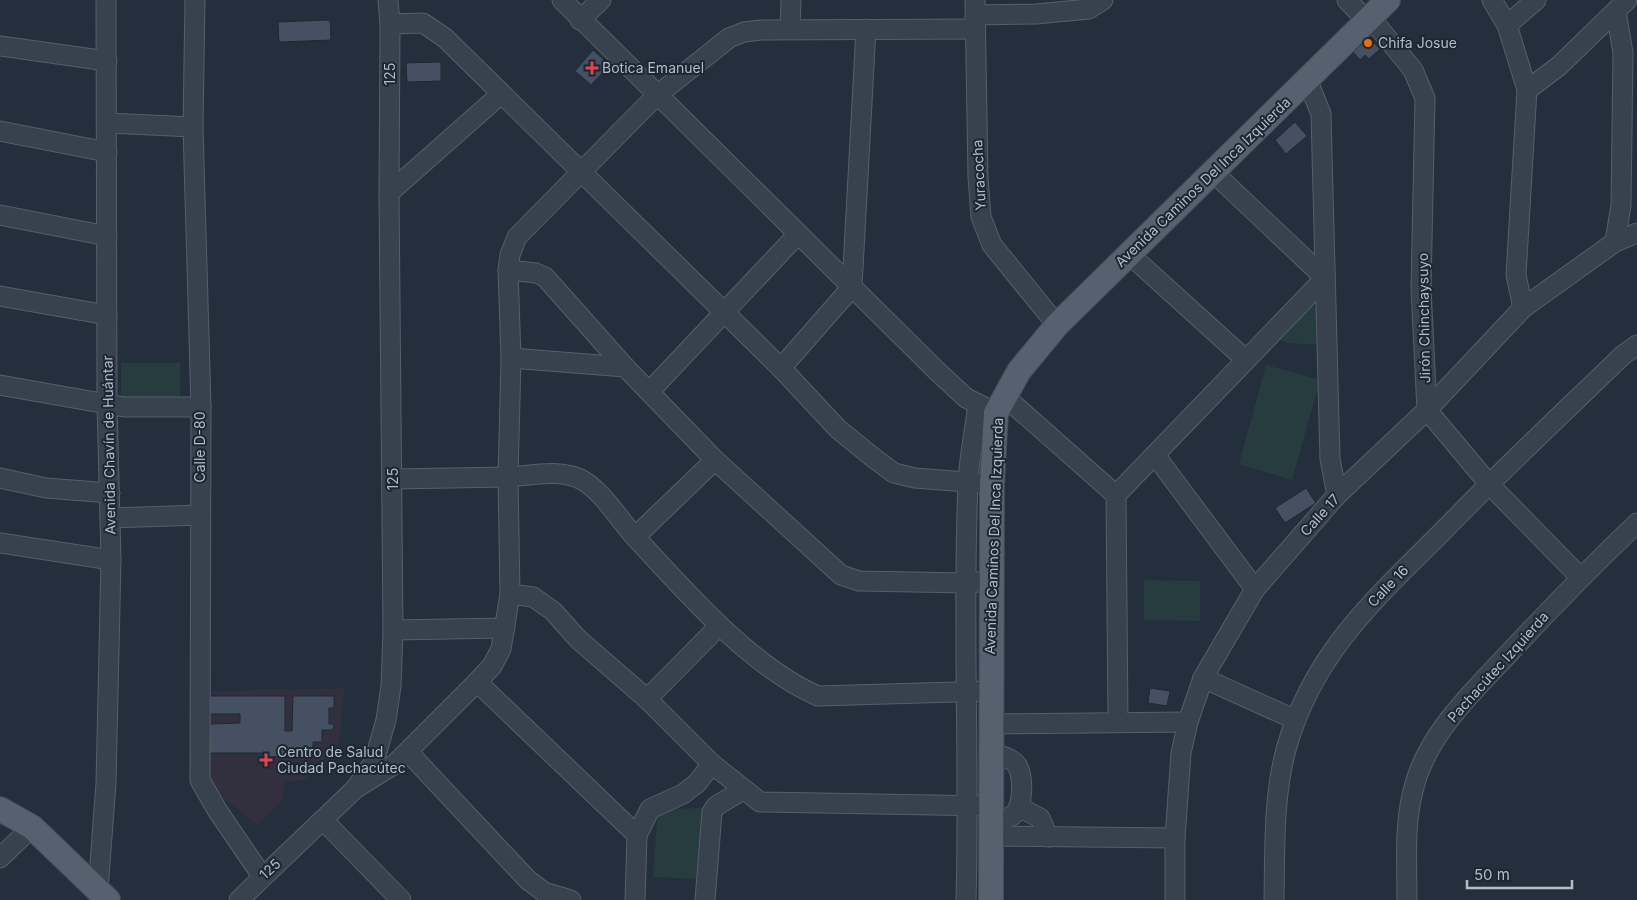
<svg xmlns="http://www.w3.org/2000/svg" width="1637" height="900" font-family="Inter,sans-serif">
<rect width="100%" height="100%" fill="#242f3e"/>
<polygon fill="#32303f" points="344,688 340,738 335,750 304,780 284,782 283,799 257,825 213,789 209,779 210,696 213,691"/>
<g fill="#263c3f">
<polygon points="1310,305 1323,308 1323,345 1287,343 1278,338"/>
<rect x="121" y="363" width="59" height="37"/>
<polygon points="1266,365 1320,380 1292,480 1239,464"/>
<polygon points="1144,580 1200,581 1200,621 1144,620"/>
<polygon points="704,808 698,879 653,877 658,809"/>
</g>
<g fill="#455162" stroke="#1f2835">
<polygon points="330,20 331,40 279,42 278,22"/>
<polygon points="1369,37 1380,49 1369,59 1365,55 1360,60 1353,52"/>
<polygon points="593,50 610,65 591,85 575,71"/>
<polygon points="441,62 441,81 407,82 406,63"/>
<polygon points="1295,122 1307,136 1286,154 1275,140"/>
<polygon points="1306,488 1316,503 1285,523 1275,508"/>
<polygon points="1150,688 1170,691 1167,706 1148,703"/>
<polygon points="210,696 285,696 285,731 292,731 293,696 334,696 334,708 329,708 329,724 334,724 333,730 322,730 322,742 313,742 313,756 267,757 267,753 209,753 210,724 240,723 240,714 210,714"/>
</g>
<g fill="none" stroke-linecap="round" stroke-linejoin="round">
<g stroke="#565f6c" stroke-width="21">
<g id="minor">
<polyline points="195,0 193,127 201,407 200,780 217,810 262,876"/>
<polyline points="562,0 938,372 966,398 996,413"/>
<polyline points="975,0 978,177 981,217 992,245 1057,325"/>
<polyline points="1347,0 1367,21 1379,28 1413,70 1425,98 1421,288 1427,410 1489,484 1580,577"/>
<polyline points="1492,0 1507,25 1527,90 1516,275 1523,308"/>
<polyline points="975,15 1036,14 1089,9 1103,0"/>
<polyline points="580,20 601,0"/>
<polyline points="390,24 423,23 445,38 781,368 838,429 875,459 894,473 915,478 992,484"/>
<polyline points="1507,25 1536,0"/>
<polyline points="790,29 791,0"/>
<polyline points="0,46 107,61"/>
<polyline points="1304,83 1311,89 1321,114 1330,459 1337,495"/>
<polyline points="1527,90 1559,66 1627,0"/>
<polyline points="107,123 193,127"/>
<polyline points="0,131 107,152"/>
<polyline points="389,193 501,94"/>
<polyline points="0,215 107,236"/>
<polyline points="1615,242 1621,205 1623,53 1616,11"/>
<polyline points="1129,254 1246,360"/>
<polyline points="508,270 536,273 545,277 625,367 715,460 841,575 859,581 966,583 991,581"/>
<polyline points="0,296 107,315"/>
<polyline points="511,358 625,367"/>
<polyline points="781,368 852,287 866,29"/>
<polyline points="0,385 124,407 201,407"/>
<polyline points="650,391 798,234"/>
<polyline points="1004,396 1116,495"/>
<polyline points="1155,455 1255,589"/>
<polyline points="0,478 46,488 110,493"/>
<path d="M393,479c38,-1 76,-1 114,-2 23,-1 49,-8 71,1 22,9 42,43 58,60 49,53 116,130 182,158l172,-5"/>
<polyline points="110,518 200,515"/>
<polyline points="635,537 715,460"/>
<polyline points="0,543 111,560"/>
<polyline points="510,594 533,597 553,611 578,639 647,699 712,764 760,802 991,806"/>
<polyline points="393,630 505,628"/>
<polyline points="1203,678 1296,720"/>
<polyline points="477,682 637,835 635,900"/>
<polyline points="647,699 719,626"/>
<polyline points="1118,722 1116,495 1325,278 1213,172"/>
<polyline points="991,724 1188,722"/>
<polyline points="408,752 528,880 544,892 571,900"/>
<path d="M991,753c7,2 19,4 25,11 8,10 8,43 -3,51 -6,4 -15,6 -22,9"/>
<polyline points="356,788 395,764 477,682 492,666 501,649 510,594 508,477 511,358 508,270 510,255 517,237 656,96 729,38 744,32 761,30 975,29"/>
<polyline points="1019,807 1040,818 1048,837"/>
<polyline points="323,820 401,900"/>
<polyline points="637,835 650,809 683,794 697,783 712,764"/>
<polyline points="991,836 1175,838"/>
<polyline points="0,858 32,827"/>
<polyline points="98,890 106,783 111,560 107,403 106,0"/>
<polyline points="239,900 356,788 374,762 386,720 391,686 393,630 389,193 390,24 388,0"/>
<polyline points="705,900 712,812 716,806 743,790"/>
<path d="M966,900c4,-139 -4,-278 2,-417 1,-26 7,-53 10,-79"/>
<polyline points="1175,900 1175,838 1181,753 1188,722 1203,678 1255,589 1337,495 1427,410 1523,308 1615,242 1637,233"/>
<path d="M1274,900c1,-51 -1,-105 13,-154 27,-94 89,-148 155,-214 59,-61 120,-118 181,-177l14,-10"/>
<path d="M1407,900c0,-36 -3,-74 6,-109 13,-57 61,-100 99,-141 41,-44 82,-86 125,-127"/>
</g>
</g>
<g stroke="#414a57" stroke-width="26">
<g id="major">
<polyline points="0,809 32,827 108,900"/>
<polyline points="991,900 992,484 996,413 1019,371 1057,325 1388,0"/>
</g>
</g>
<use href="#minor" stroke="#38414e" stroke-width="19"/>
<use href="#major" stroke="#56606e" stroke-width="24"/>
</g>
<circle fill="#e8710a" stroke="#1d2633" stroke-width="2" cx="1368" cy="43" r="5"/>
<g fill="#e0444e" stroke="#1d2633" stroke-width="2">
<path d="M589.5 60.5h5v5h5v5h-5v5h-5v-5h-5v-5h5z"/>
<path d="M263.5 752.5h5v5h5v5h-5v5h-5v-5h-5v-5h5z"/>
</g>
<g text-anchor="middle" stroke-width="4" stroke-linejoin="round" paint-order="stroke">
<g font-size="14" fill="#b4bcc9" stroke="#1d2633" text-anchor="start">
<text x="1378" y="48">Chifa Josue</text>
<text x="602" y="73">Botica Emanuel</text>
<text x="277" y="757">Centro de Salud<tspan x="277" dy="16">Ciudad Pachacútec</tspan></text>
</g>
<g font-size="14" fill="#b4bcc9" stroke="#1d2633">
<text transform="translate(390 74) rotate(-90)" y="5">125</text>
<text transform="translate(979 175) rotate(-93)" y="5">Yuracocha</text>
<text transform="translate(1203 182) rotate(-44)" y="5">Avenida Caminos Del Inca Izquierda</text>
<text transform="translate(1424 318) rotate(-91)" y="5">Jirón Chinchaysuyo</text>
<text transform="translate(109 445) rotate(-91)" y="5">Avenida Chavín de Huántar</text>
<text transform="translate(200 447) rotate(-90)" y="5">Calle D-80</text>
<text transform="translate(393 479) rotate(-90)" y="5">125</text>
<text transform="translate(1320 515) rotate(-48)" y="5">Calle 17</text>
<text transform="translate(994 536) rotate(-88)" y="5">Avenida Caminos Del Inca Izquierda</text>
<text transform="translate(1388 586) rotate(-46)" y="5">Calle 16</text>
<text transform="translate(1498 667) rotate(-48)" y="5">Pachacútec Izquierda</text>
<text transform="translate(270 869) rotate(-43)" y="5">125</text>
</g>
</g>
<path d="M1467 880v8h105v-8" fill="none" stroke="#b4bcc9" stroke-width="2.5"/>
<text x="1474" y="880" font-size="15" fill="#b4bcc9" stroke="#1d2633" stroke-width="4" paint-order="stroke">50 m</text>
</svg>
